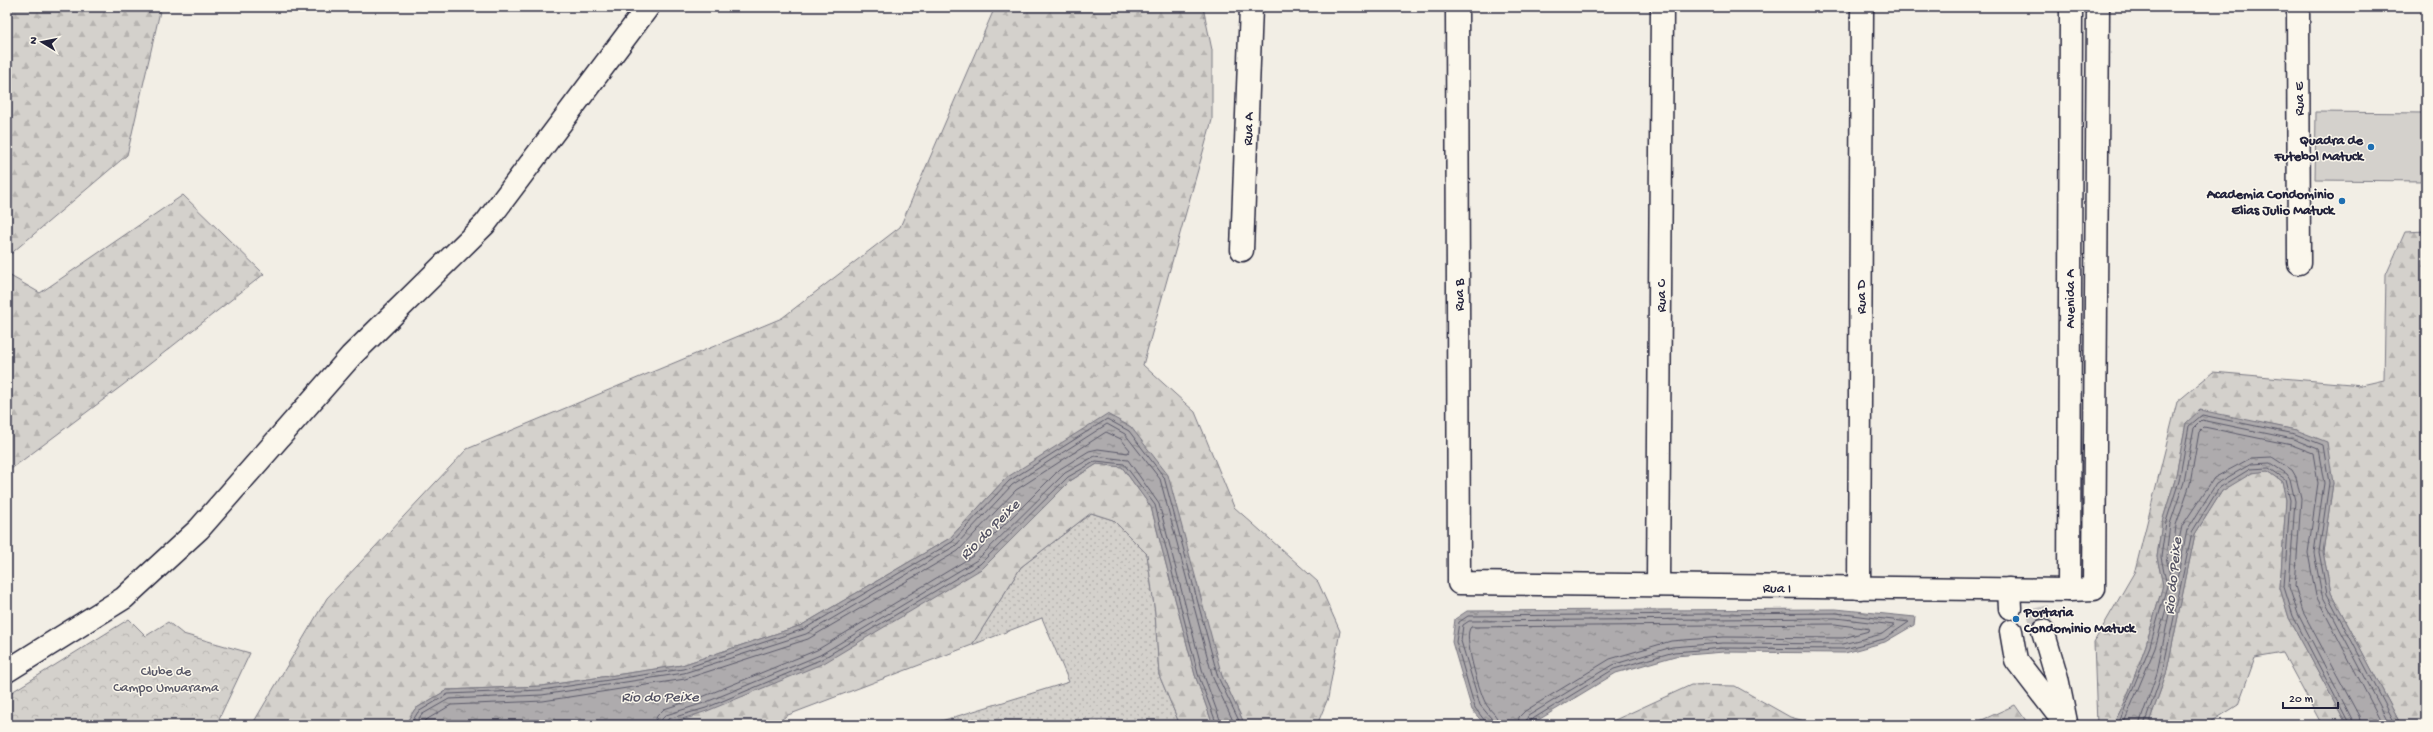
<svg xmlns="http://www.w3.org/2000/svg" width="2433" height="732" font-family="'Gochi Hand',sans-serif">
<defs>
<pattern id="grass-dots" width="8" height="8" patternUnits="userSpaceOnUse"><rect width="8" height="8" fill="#d4d1cc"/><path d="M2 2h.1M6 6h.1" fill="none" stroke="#b6b3b0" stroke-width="1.8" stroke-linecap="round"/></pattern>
<pattern id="forest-firs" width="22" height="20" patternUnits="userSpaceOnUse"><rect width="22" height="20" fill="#d4d1cc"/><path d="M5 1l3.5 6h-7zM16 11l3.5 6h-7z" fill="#b6b3b0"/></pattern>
<pattern id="park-crowns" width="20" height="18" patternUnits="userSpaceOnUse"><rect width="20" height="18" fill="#d4d1cc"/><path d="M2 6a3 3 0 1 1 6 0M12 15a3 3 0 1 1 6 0" fill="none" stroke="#b6b3b0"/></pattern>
<pattern id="water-ripples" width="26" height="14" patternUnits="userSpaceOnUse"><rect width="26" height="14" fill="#aeabad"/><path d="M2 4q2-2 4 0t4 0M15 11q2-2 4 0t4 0" fill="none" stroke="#8d8b8e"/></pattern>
</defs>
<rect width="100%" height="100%" fill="#f2eee5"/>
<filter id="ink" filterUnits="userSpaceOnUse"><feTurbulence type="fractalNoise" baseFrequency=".025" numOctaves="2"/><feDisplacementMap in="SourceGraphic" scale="8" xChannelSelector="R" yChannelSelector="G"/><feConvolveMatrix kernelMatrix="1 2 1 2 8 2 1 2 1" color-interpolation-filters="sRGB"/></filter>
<g filter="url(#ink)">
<polygon fill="url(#grass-dots)" stroke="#7b7a84" points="1091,513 1113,520 1147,554 1155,613 1159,675 1180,725 928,725 1069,682 1042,618 972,645 1021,567"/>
<g fill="url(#forest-firs)" stroke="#7b7a84">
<polygon points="7,7 161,7 127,155 7,257"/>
<polygon points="995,7 1203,7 1212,50 1212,120 1143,365 1195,412 1234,507 1318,582 1340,631 1328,698 1317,725 1245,725 1222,676 1131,427 1006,478 950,538 802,625 682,665 542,686 447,690 415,709 405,725 252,725 327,598 467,449 782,318 900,227"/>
<polygon points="183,195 264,274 123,385 7,472 7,274 40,293"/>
<polygon points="2426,231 2426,725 2401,725 2331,593 2323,552 2333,483 2296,430 2249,421 2186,423 2175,480 2162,522 2157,557 2163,585 2146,645 2125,702 2113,725 2097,725 2094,642 2135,571 2177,402 2213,372 2362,385 2384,380 2386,275 2405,232"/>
<polygon points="1097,464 1122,467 1151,507 1195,675 1213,725 1180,725 1159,675 1155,613 1147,554 1113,520 1091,513 1021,567 972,645 788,715 773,725 663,725 692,717 1036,514 1070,481"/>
<polygon points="2268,471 2282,481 2286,500 2280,588 2289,618 2347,725 2322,725 2283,653 2255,658 2238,705 2206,725 2148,725 2166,675 2195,534 2222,491 2252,472"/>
<polygon points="1691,685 1735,686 1790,717 1819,725 1604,725"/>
<polygon points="2015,705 2029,725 1971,725"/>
</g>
<polygon fill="url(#park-crowns)" stroke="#7b7a84" points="129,619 146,636 168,622 183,634 250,653 216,725 7,725 7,695"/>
<polygon fill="#d4d1cc" stroke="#7b7a84" points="2316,112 2426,113 2426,181 2315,180"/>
<g fill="url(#water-ripples)" stroke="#76747f">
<polygon points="2200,410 2296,430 2327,442 2333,483 2323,552 2331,593 2401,725 2347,725 2289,618 2280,588 2286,500 2282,481 2268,471 2252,473 2222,491 2195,534 2166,675 2148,725 2113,725 2125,702 2146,645 2163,585 2157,557 2162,522 2175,480 2186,423"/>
<polygon points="1107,414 1131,427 1168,475 1222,676 1245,725 1213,725 1195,675 1151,507 1122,467 1097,464 1070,481 983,568 824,663 707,711 663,725 405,725 415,709 447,690 542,686 682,665 802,625 950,538 1006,478"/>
<polygon points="1836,609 1915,617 1914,625 1885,642 1845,653 1724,652 1675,656 1616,673 1530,725 1485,725 1472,710 1452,642 1455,619 1467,611"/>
</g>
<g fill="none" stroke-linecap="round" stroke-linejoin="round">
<g stroke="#5a5969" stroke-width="1">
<polyline points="410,725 418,712 448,694 542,690 683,669 804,629 952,542 1009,481 1107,419 1129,431 1164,477 1218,677 1241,725"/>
<polyline points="416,725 421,715 449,699 542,695 684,673 806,634 955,546 1012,485 1107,424 1125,434 1160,479 1213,678 1235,725"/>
<polyline points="423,725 426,720 451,705 543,701 685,679 808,639 958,551 1016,490 1106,432 1121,439 1130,450 1128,453 1098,449 1089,451 1060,469 973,556 817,650 702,697 664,709 657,716 654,725"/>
<polyline points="660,725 662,719 666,715 704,703 820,655 977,560 1065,473 1095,456 1128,460 1159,504 1203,673 1222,725"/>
<polyline points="666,725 668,719 706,708 822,659 980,564 1068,477 1096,461 1124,464 1155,505 1198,674 1217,725"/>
<polyline points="1488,725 1475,708 1456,642 1459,622 1468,616 1836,613 1909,622 1884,639 1844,649 1724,648 1674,652 1614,669 1531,720 1529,725"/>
<polyline points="1493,725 1491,718 1480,705 1461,641 1463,625 1469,621 1836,618 1894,625 1882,634 1843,644 1723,643 1672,647 1612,665 1528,716 1524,725"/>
<path d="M1499,725c-1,-11 -10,-14 -14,-23 -6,-12 -23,-67 -14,-75l364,-3 35,5 -1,2 -26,7 -120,-1 -52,4 -61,18 -85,52 -6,6 -1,8"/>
<polyline points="2118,725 2150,646 2167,586 2161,557 2166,522 2179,481 2189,426 2202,415 2295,434 2323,445 2329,483 2319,552 2327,594 2396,725"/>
<polyline points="2123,725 2155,648 2169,598 2171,597 2172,599 2157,673 2139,725"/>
<polyline points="2144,725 2162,674 2192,532 2219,488 2250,469 2269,468 2285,479 2290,500 2284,587 2293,616 2350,725"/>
<polyline points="2355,725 2298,614 2289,587 2295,501 2290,479 2287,474 2270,463 2251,464 2216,484 2187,530 2176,584 2172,584 2166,557 2170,524 2184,482 2194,428 2202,420 2293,439 2318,449 2324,483 2314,553 2322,595 2390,725"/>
<polyline points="2361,725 2359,716 2303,612 2295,586 2301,499 2296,477 2292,470 2272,457 2251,458 2214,478 2182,526 2178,545 2174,545 2176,525 2190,484 2199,432 2204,427 2292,445 2313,453 2318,483 2308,553 2316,596 2383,725"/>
</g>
<polyline stroke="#c8c5c3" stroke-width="22" stroke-dasharray="22 11" stroke-linecap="butt" points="2037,608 2043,631"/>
<g stroke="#22223b" stroke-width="25">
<g id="minor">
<polyline points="1457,7 1459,583 2069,590 2094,589 2098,7"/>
<polyline points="2298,7 2299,263"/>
<polyline points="1242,250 1251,7"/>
<polyline points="1658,585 1662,7"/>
<polyline points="1859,588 1862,7"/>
<polyline points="2009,589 2010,608"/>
<polyline points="2069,590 2071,7"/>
<polyline points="2011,631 2016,660 2066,725"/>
<polyline points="2043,631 2057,678 2066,722"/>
<polyline points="7,671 124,598 199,529 351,356 485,224 648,7"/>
</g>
</g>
<use href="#minor" stroke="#fbf7ec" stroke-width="22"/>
</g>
</g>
<g fill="#1f6fb2" stroke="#fbf7ec" stroke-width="1.5">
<circle cx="2371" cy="147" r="4"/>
<circle cx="2342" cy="201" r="4"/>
<circle cx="2016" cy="619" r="4"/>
</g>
<g text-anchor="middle" stroke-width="3" stroke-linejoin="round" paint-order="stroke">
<g font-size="14" fill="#22223b" stroke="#fbf7ec">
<text transform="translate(2298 99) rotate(-90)" y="5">Rua E</text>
<text transform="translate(1247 129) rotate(-88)" y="5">Rua A</text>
<text transform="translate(1458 295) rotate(-90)" y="5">Rua B</text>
<text transform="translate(1660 296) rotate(-90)" y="5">Rua C</text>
<text transform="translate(1860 297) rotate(-90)" y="5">Rua D</text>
<text transform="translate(2069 299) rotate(-90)" y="5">Avenida A</text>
<text transform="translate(1777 587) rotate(1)" y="5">Rua I</text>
</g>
<g font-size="14" font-weight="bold" fill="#22223b" stroke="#fbf7ec" text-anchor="end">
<text x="2363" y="144">Quadra de<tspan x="2363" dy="16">Futebol Matuck</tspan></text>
<text x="2334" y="198">Academia Condominio<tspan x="2334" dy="16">Elias Julio Matuck</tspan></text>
<text x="2024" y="616" text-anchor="start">Portaria<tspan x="2024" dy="16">Condominio Matuck</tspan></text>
</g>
<g font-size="14" fill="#575766" stroke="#fbf7ec">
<text x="166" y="675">Clube de<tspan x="166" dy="16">Campo Umuarama</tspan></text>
</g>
<g font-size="15" font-style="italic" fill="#535263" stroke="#fbf7ec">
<text transform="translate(989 529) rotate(-45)" y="5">Rio do Peixe</text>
<text transform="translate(2172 576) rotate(-84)" y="5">Rio do Peixe</text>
<text x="660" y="701">Rio do Peixe</text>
</g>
</g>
<rect width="2433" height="732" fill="none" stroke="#fbf7ec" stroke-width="24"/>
<rect x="12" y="12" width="2409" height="708" fill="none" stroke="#22223b" stroke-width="1.5" filter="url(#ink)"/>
<g transform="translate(42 42) rotate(280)" stroke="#fbf7ec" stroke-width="3" paint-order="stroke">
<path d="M0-3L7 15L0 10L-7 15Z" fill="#22223b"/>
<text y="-6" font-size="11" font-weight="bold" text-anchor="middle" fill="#22223b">N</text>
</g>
<path d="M2283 702v6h55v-6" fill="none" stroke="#22223b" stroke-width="2"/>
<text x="2289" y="702" font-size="12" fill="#22223b" stroke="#fbf7ec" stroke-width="3" paint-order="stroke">20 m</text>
</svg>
